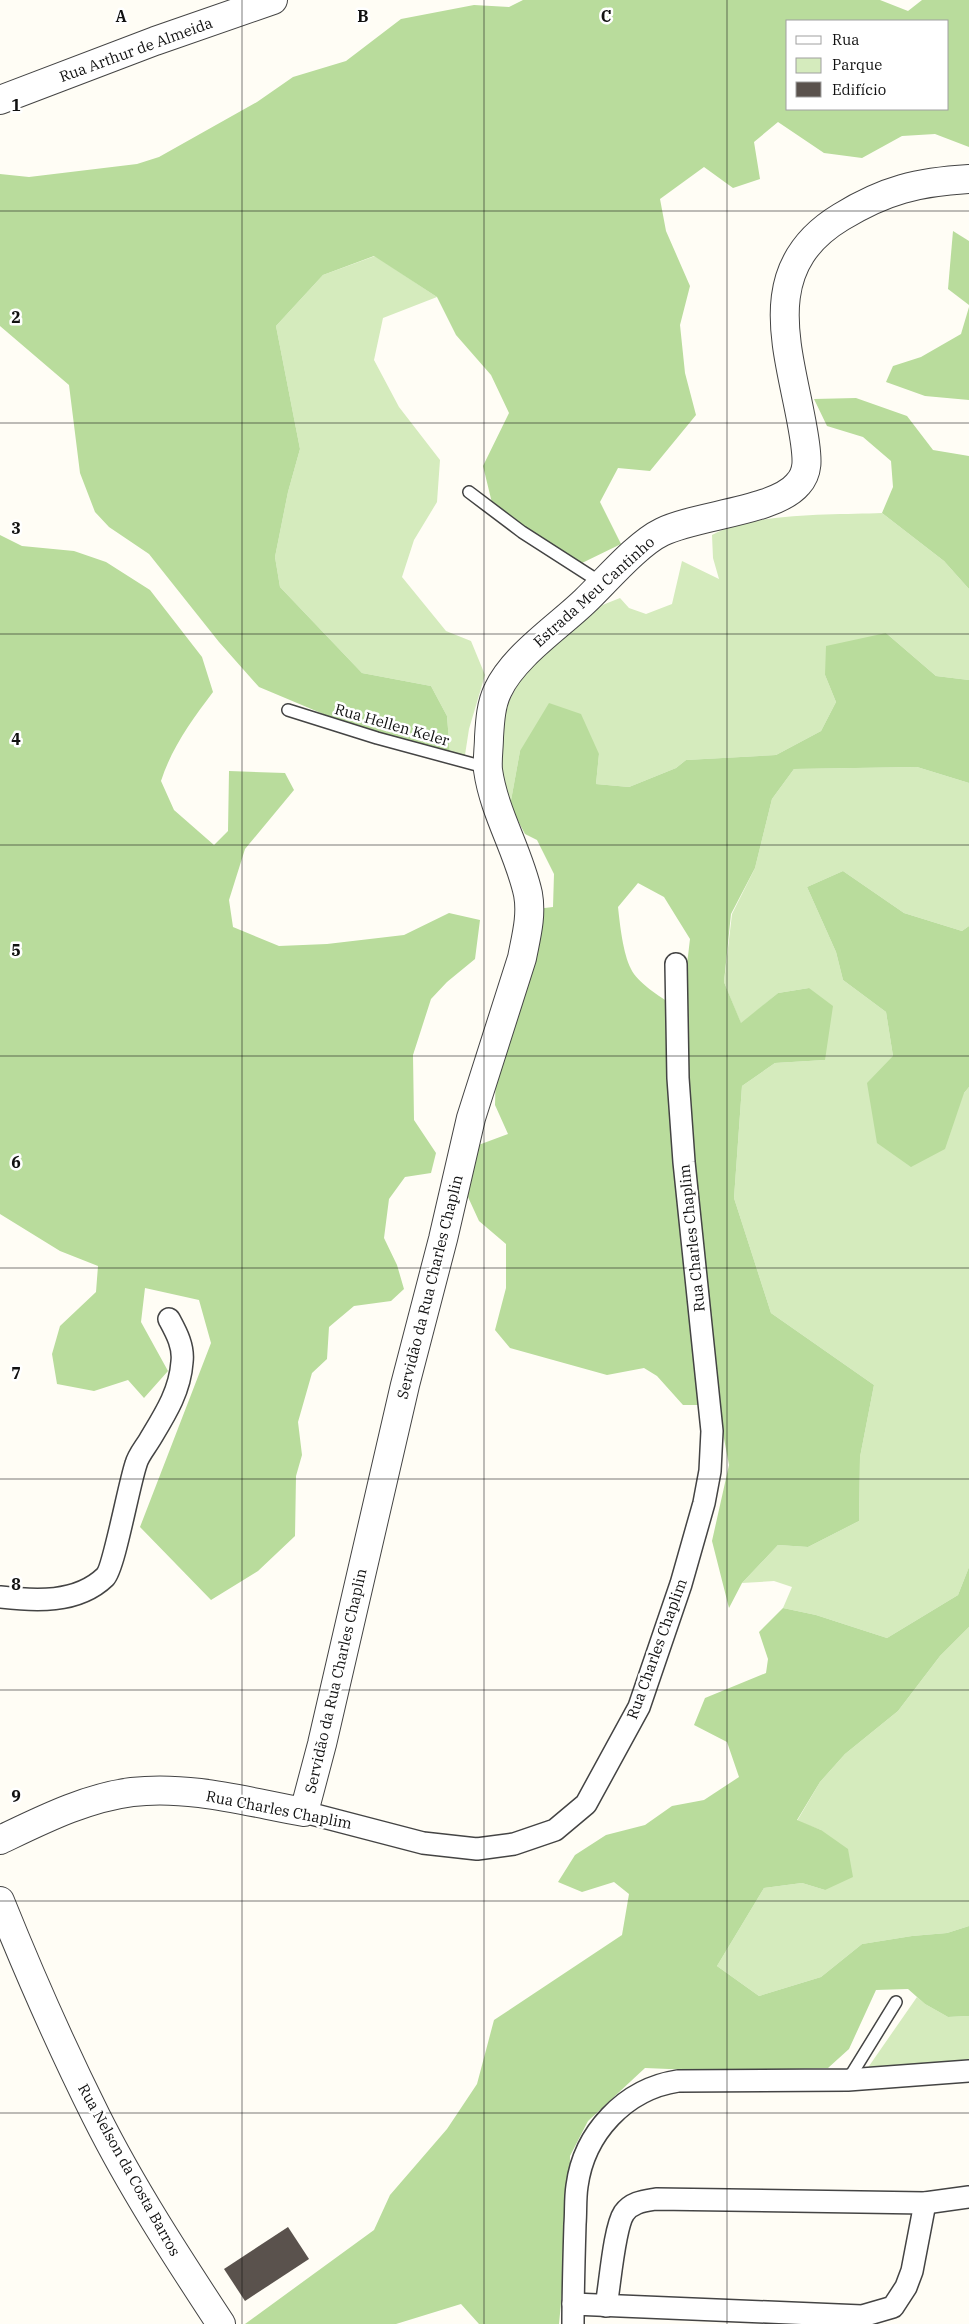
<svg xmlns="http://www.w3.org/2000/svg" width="969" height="2324" font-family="'IBM Plex Serif',serif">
<rect width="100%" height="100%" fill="#fffdf5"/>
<g fill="#d5ebbd">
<polygon points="375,256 437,297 383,318 374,360 399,407 440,460 437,502 414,540 402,577 446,631 471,641 485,675 469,729 465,755 450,754 447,716 431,686 362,673 280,587 275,557 288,492 300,449 276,326 323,275"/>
<path d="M882,513l62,48 25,28v91l-33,-4 -50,-43 -61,42 11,27 -15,29 -45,24 -90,5 -10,8 -47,19 -33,-3 3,-30 -79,-3 -10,55 -18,-32 6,-52 35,-66 67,-50 20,-8 9,10 17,6 26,-10 10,-43 37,18 -6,-21 -1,-23c41,-23 122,-20 170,-22z"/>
<polygon points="917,767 969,783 969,926 962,931 904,913 843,871 807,887 836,952 843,980 886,1012 893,1056 964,1093 969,1087 969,1567 958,1595 887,1638 816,1615 783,1608 792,1587 774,1581 742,1583 778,1545 808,1547 859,1521 860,1457 874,1385 771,1313 734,1198 742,1086 775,1063 825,1060 809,988 778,993 741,1024 724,982 732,914 755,868 772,799 794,769"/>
<polygon points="969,1627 969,1926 947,1933 912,1936 862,1944 821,1977 759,1996 717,1966 764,1888 802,1883 825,1890 821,1830 797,1821 820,1782 845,1754 898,1711 940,1656"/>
<polygon points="917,1997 925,2004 948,2017 969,2016 969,2067 867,2069"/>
</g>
<g fill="#b9dc9c" fill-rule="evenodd">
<path d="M523,0h357l28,11 14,-11h47v147l-34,-13 -33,2 -40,22 -38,-5 -46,-31 -24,20 6,37 -27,9 -29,-21 -44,32 6,32 24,55 -10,39 5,48 11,42 -46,56 -32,-3 -18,34 21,42 -39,19 -89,-56 -10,-41 26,-53 -18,-38 -35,-40 -19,-38 -63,-41 -51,19 -47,51 24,123 -12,43 -13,65 5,30 82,86 69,13 16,30 3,38 -91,-25 -100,-42 -40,-45 -70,-88 -40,-27 -14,-15 -15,-39 -11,-88 -69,-59v-152l29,3 108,-13 22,-7 98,-55 36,-25 53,-16 55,-42 73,-14 35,2zM788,21h160v88h-160z"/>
<polygon points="953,231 969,241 969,305 948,289"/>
<polygon points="969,307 969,400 925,396 886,382 893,366 921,357 961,334"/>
<polygon points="856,398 907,416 933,450 969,456 969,589 944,561 882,513 893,487 891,461 863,437 827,426 814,399"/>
<path d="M0,535l22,11 52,5 32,11 44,28 52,67 11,35c-21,28 -41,55 -52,89l13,29 40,35 14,-14 1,-60 56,2 9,17 -49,59 -16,51 4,27 46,19 48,-2 77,-9 45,-22 31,7 -5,39 -28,23 -16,17 -18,56 1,65 22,33 -5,20 -26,4 -16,22 -5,39 13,27 7,24 -13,12 -37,5 -25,21 -2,32 -15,14 -14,49 4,33 -6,21 -1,60 -37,35 -47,29 -71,-73 71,-184 -12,-43 -54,-12 -4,34 27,49 -24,27 -16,-18 -34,11 -37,-7 -5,-30 8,-28 36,-34 2,-26 -38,-15 -60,-37z"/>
<path d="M886,633l50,43 33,4v103l-52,-16 -123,2 -22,30 -17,69 -24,46 -7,68 17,41 37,-30 31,-5 24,18 -8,54 -50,3 -33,23 -8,112 37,115 103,72 -14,72 -1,64 -51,26 -30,-2 -36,38 -13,25 -17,-67 17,-76 -17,-90 -27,-286v-108l5,-42 -26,-42 -26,-14 -20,24c2,18 5,46 13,62 6,13 29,28 42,36l30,400h-20l-26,-29 -13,-8 -37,7 -97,-27 -15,-18 11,-42v-44l-27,-23 -11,-24 -3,-47 43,-16 -13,-29 3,-113 22,-81 33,-4 1,-33 -17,-34 -12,-6 -15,-28 10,-55 29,-48 32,11 18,40 -3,30 33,3 47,-19 10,-8 90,-5 45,-24 15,-29 -11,-27 1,-29z"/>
<polygon points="843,871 904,913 962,931 969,926 969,1087 964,1093 945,1149 911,1167 877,1143 867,1083 893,1056 886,1012 843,980 836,952 807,887"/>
<polygon points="969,1567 969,1627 940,1656 898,1711 845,1754 820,1782 797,1820 821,1830 848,1849 853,1877 825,1890 802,1883 764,1888 717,1966 759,1996 821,1977 862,1944 912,1936 947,1933 969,1926 969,2016 948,2017 925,2004 908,1989 876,1990 849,2049 828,2068 717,2071 645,2068 588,2121 570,2156 569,2219 559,2324 479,2324 461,2304 396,2324 245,2324 374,2230 390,2195 447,2129 477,2084 494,2020 622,1935 629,1894 614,1882 582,1892 558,1882 575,1855 606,1835 645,1825 672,1806 704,1800 739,1777 727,1742 694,1725 705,1698 766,1673 768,1659 759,1632 783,1608 816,1615 887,1638 958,1595"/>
</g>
<polygon fill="#5a524d" points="288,2227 309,2259 245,2301 224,2269"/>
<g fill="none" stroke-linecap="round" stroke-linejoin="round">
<g stroke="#444" stroke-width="14">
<g id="service">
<polyline points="469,492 522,532 603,584"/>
<polyline points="288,710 377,738 488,768"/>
<polyline points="848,2080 896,2002"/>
</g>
</g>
<g stroke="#444" stroke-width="24">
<g id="minor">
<path d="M0,1597c34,4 77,7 105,-20 9,-9 24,-93 31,-113 2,-8 8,-15 13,-23 15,-25 31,-49 33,-79 2,-16 -6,-30 -13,-43"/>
<polyline points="304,1812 423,1843 477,1849 514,1844 555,1830 586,1804 639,1707 681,1584 704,1503 710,1471 712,1431 684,1162 678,1078 676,964"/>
<polyline points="573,2304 862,2316 893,2307 906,2287 912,2271 925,2203"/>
<path d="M606,2306c4,-21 8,-78 18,-93 8,-11 20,-12 32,-14l269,4 44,-6"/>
<path d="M573,2324c0,-33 1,-66 2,-100 1,-12 0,-25 2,-38 7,-53 48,-97 101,-105l170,-1 121,-9"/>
</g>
</g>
<g stroke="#444" stroke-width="30">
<g id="tertiary">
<polyline points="0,100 155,41 273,0"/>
<path d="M0,1840c42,-20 85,-42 132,-48 57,-7 116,10 172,20l18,-68 83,-359 38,-146 28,-121 51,-160c4,-21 10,-42 6,-64 -9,-42 -34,-81 -40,-124 -1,-11 1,-22 1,-33 1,-16 2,-33 9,-47 16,-34 60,-63 87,-89 21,-20 52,-57 77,-69 35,-17 114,-21 136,-48 11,-12 9,-26 7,-41 -11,-82 -55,-171 36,-226 44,-27 77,-35 128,-38"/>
<path d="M0,1901c29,72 61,145 96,215 36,72 81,141 125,208"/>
</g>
</g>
<use href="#service" stroke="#fff" stroke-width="11"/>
<use href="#minor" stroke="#fff" stroke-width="21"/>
<use href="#tertiary" stroke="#fff" stroke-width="28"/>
</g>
<path fill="none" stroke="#111" stroke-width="1" stroke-opacity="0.55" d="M242,0v2324M484,0v2324M727,0v2324M0,211h969M0,423h969M0,634h969M0,845h969M0,1056h969M0,1268h969M0,1479h969M0,1690h969M0,1901h969M0,2113h969"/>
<g text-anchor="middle" stroke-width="5" stroke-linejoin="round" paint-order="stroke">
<g font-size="15" fill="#111" stroke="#fff">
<text transform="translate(136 50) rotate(-20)" y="5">Rua Arthur de Almeida</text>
<text transform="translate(594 592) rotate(-42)" y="5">Estrada Meu Cantinho</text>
<text transform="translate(392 725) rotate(16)" y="5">Rua Hellen Keler</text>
<text transform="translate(692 1238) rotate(-96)" y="5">Rua Charles Chaplim</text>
<text transform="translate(430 1287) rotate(-76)" y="5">Servidão da Rua Charles Chaplin</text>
<text transform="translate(657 1649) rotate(-70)" y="5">Rua Charles Chaplim</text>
<text transform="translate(336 1681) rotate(-77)" y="5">Servidão da Rua Charles Chaplin</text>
<text transform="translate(279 1810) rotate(11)" y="5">Rua Charles Chaplim</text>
<text transform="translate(129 2170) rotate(61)" y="5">Rua Nelson da Costa Barros</text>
</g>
</g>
<g font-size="16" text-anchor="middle" font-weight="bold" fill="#111" stroke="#fff" stroke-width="5" stroke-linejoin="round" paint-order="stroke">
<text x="121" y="22">A</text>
<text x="363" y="22">B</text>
<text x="606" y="22">C</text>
<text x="16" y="111">1</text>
<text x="16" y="323">2</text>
<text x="16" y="534">3</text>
<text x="16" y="745">4</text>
<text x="16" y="956">5</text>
<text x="16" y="1168">6</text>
<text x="16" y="1379">7</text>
<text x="16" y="1590">8</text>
<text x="16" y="1802">9</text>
</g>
<rect x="786" y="20" width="162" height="90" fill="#ffffff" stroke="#a0a0a0"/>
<rect x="796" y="36" width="25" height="8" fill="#ffffff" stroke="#a0a0a0"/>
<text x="832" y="45" font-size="15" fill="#111111">Rua</text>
<rect x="796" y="58" width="25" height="15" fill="#d5ebbd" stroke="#a0a0a0"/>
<text x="832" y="70" font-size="15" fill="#111111">Parque</text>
<rect x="796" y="82" width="25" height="15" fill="#5a524d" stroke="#a0a0a0"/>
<text x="832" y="95" font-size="15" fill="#111111">Edifício</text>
</svg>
